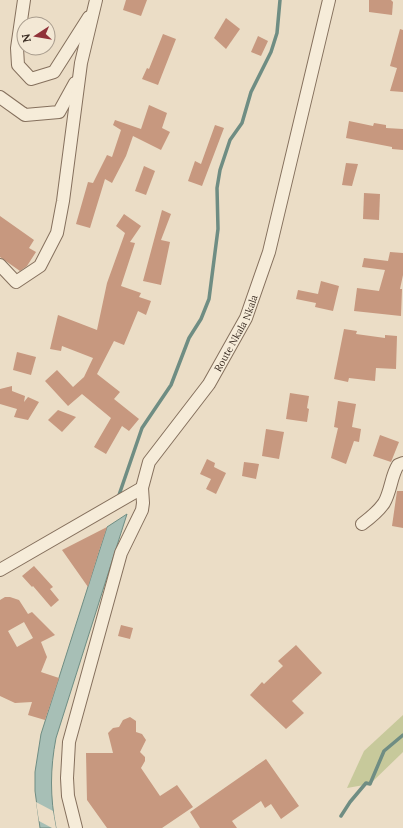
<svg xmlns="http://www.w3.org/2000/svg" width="403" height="828" viewBox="0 0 403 828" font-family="Lora,serif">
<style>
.green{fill:#c7c99b}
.water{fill:#a7bfb6;stroke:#6f8d83}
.pier{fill:#ebddc6}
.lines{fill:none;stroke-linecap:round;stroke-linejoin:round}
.stream{stroke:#6f8d83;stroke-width:3.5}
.building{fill:#c7987f;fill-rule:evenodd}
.street-casing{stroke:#85705d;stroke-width:14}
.street{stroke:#f6ecd9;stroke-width:12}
.labels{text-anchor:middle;stroke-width:3;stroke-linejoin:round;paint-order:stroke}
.street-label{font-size:10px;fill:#372920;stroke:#f3e8d5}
</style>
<rect width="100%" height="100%" fill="#ebddc6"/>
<polygon class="green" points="403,715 403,752 370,784 347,788 364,751"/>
<path class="water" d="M127 514 56 738C50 769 50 797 56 828H40L35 791V772L41 734 107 527Z"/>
<polygon class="pier" points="36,802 53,811 56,828 52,828 39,821"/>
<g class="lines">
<g class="stream">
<polyline points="119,495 142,428 171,385 189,338 201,319 209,299 218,229 217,188 220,170 230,140 242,123 251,92 271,52 277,33 280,0"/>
<polyline points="341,816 350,802 366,783 370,784 384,751 403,735"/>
</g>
</g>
<g class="building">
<polygon points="126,0 147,0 141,16 123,10"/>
<polygon points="369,0 391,0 393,2 392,15 369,12"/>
<polygon points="226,18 240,29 226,49 214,38"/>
<polygon points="400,29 403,30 403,92 390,91 397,68 390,66"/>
<polygon points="163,34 176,39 158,85 142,79 147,68 149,69"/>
<polygon points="258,36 268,41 261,56 251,52"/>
<polygon points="149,105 167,113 162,128 170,132 161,150 133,136 126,156 112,183 105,179 90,228 76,224 88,182 93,183 107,155 112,157 111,160 121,130 113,125 115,120 141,129"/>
<polygon points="349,121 373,126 374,123 386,125 386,128 403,129 403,150 392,149 392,147 346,138"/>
<polygon points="215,125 224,128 202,186 188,181 195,161 201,164"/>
<polygon points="346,163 358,164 352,186 342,185"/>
<polygon points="144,166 155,171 146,195 135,191"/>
<polygon points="364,193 380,194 379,220 363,219"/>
<polygon points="162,210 171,214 161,240 170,242 161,285 143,281"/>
<polygon points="124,214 141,226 130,242 135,243 121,286 141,293 139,297 151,301 146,315 138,311 124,345 114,341 97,374 120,392 114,399 139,419 129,431 122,426 106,454 94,447 111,418 82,394 68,406 45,381 57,370 73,387 84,377 93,358 62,346 61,351 50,349 58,315 97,330 107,283 125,233 116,226"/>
<polygon points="0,216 34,240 29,248 36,252 27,266 20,271 0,257"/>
<polygon points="390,252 403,253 403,275 400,289 402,289 401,316 354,311 357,288 379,291 385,270 362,267 364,258 388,261"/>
<polygon points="321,281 339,286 333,311 315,307 316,303 296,299 298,290 318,294"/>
<polygon points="344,329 357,331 356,334 385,338 385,335 397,336 396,369 376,368 375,381 349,378 348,382 334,379"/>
<polygon points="17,352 36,357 31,375 13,370"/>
<polygon points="12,386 12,391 25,396 24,402 28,397 39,402 28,420 14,417 17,409 0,404 0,389"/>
<polygon points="290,393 309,396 307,408 309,409 307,422 286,419"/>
<polygon points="338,401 356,404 352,427 361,429 359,442 354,441 346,464 331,458 338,428 334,427"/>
<polygon points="58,410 76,417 62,432 48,420"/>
<polygon points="266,429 284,432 279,459 262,456"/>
<polygon points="380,435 399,442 391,462 373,456"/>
<polygon points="207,459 215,463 214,467 226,473 216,494 206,489 211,479 200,474"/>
<polygon points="244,462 259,464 256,479 242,476"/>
<polygon points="397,491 403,491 403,528 392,526"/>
<polygon points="107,527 98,554 88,587 62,550"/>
<polygon points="34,566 53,587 50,589 59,600 51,607 33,586 32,587 22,576"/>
<path d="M5 597H10L19 600 28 614 32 612 55 635 41 642 47 657 41 672 59 678 45 720 28 715 32 702 15 703 0 696V600ZM24 622 33 638 17 647 8 631Z"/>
<polygon points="121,625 133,628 130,639 118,636"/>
<polygon points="296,645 322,673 292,701 304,713 286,729 250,695 262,682 264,684 283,666 278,661"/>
<polygon points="130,717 136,721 136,732 142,734 146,740 140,752 145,757 145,761 141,768 160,796 177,785 193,807 162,828 107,828 87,800 86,753 113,753 108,733 113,728 119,727 123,720"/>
<polygon points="266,759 299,806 281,819 271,804 265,808 261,801 232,821 237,828 200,828 190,812"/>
</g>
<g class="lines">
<defs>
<g id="street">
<polyline points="24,0 17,48 18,65 31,79 54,72 89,17"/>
<polyline points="0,97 25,115 59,112 75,83"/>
<polyline points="0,265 16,282 40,266 57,233 63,201 81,63 96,0"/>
<path d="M362 524C370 518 378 512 384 503 391 491 391 476 398 465L403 463"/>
<path id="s1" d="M0 570 142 488 149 462 209 384 246 318 269 252 329 0"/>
<polyline points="76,828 68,796 67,778 69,742 121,553 142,510 143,503 142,488"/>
</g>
</defs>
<use href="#street" class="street-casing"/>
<use href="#street" class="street"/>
</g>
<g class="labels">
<g class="street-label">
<text dy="4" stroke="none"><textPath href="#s1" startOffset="347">Route Nkala Nkala</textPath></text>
</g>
</g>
<g transform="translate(36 36) rotate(258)"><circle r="19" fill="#f3e8d5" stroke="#a89c8d"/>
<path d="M0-3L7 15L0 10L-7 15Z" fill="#903239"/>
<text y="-6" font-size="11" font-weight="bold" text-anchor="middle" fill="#372920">N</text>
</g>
</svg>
